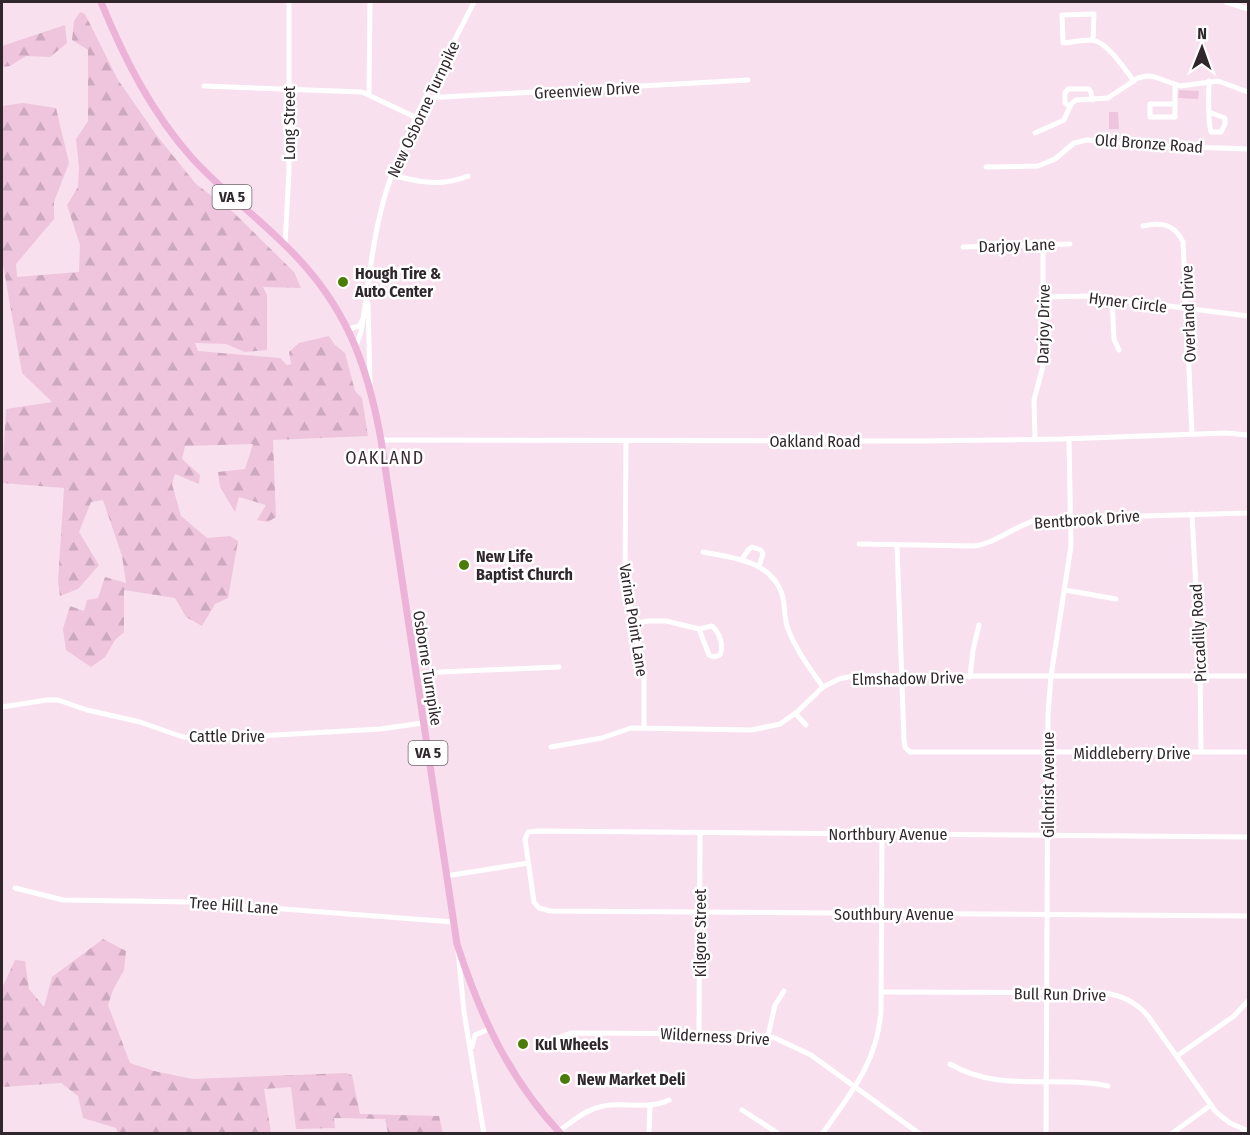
<svg xmlns="http://www.w3.org/2000/svg" width="1250" height="1135" viewBox="0 0 1250 1135" font-family="'Fira Sans Condensed',sans-serif">
<style>
.forest{fill:url(#forest-firs)}
.garden{fill:#efc5de}
.lines{fill:none;stroke-linecap:round;stroke-linejoin:round}
.minor{stroke:#fff;stroke-width:5}
.major{stroke:#edb2d8;stroke-width:7}
.poi-dot{fill:#4b7c08;stroke:#fff;stroke-width:2}
.labels{text-anchor:middle;stroke-width:5;stroke-linejoin:round;paint-order:stroke}
.shield{fill:#fff;stroke:#6e686b;stroke-width:1.5}
.shield-label{font-size:15px;font-weight:bold;fill:#30272c}
.street-label{font-size:16px;fill:#30272c;stroke:#fff}
.poi-label{font-size:16px;font-weight:bold;fill:#30272c;stroke:#fff;text-anchor:start}
.neighbourhood-label{font-size:18px;letter-spacing:1.5px;fill:#3c2a35;stroke:#fff}
</style>
<defs>
<pattern id="forest-firs" width="22" height="20" patternUnits="userSpaceOnUse" patternTransform="scale(1.5)"><rect width="22" height="20" fill="#efc5de"/><path d="M5 1l3.5 6h-7zM16 11l3.5 6h-7z" fill="#cda9bf"/></pattern>
</defs>
<rect width="100%" height="100%" fill="#f8e0ee"/>
<g class="forest">
<polygon points="80,12 85,14 118,80 157,136 196,184 233,212 294,272 301,288 263,287 267,295 267,350 245,352 226,344 195,343 198,351 280,358 287,365 291,364 289,352 299,343 329,336 335,345 345,353 355,391 362,398 368,436 273,440 276,517 268,522 257,520 266,505 239,497 235,512 220,487 218,472 245,469 253,444 185,446 182,459 200,475 199,484 175,474 172,484 181,516 207,538 230,536 238,541 228,598 215,604 202,626 186,617 175,598 124,590 124,632 115,640 105,657 91,667 66,650 63,629 70,606 84,611 87,600 98,598 105,577 126,583 122,556 103,500 91,502 79,532 99,565 78,589 60,596 58,581 64,488 2,483 6,409 52,402 22,373 2,259 2,106 23,103 56,108 69,163 54,202 54,219 16,264 17,277 79,272 80,245 67,205 78,187 79,167 76,139 88,121 88,50 72,40 74,21"/>
<polygon points="65,25 67,43 50,57 26,56 10,66 2,67 2,46"/>
<polygon points="103,939 126,951 124,970 113,990 108,1005 130,1063 154,1071 193,1079 346,1073 352,1075 360,1114 439,1116 443,1133 388,1133 385,1119 334,1118 335,1128 296,1129 291,1087 264,1089 271,1133 118,1133 116,1128 83,1118 78,1096 61,1083 2,1087 2,988 15,960 25,961 29,989 44,1007 52,977"/>
</g>
<g class="garden">
<polygon points="1179,90 1199,91 1198,99 1178,98"/>
<polygon points="1109,112 1118,112 1119,129 1109,129"/>
</g>
<g class="lines">
<g class="minor">
<polyline points="1226,2 1248,9"/>
<path d="M1093 40 1094 14 1062 15 1063 43C1072 42 1084 40 1092 40 1108 42 1125 70 1134 81"/>
<polyline points="1175,85 1175,117 1150,117 1150,104 1175,104"/>
<polyline points="204,86 362,92 417,118"/>
<polyline points="369,94 370,2"/>
<polyline points="426,98 748,80"/>
<polyline points="1070,107 1065,103 1065,93 1068,89 1089,89 1091,92 1092,100"/>
<path d="M1209 112 1225 118V124L1221 132H1211C1207 116 1209 97 1209 81"/>
<polyline points="1035,133 1064,120 1071,104 1076,100 1108,98 1138,78 1147,76 1155,77 1180,86 1218,81 1248,92"/>
<polyline points="986,167 1038,166 1055,159 1074,143 1087,140 1162,146 1248,149"/>
<path d="M392 175C417 182 443 187 468 176"/>
<path d="M1143 226C1161 222 1175 224 1183 242L1192 434"/>
<polyline points="285,244 289,171 289,2"/>
<polyline points="963,247 1070,244"/>
<polyline points="1043,297 1089,296 1248,316"/>
<polyline points="1112,299 1114,339 1119,350"/>
<polyline points="368,303 370,383"/>
<polyline points="349,329 359,326 362,321"/>
<path d="M356 346 361 332C369 285 372 238 386 192 407 126 443 64 474 2"/>
<polyline points="1035,439 1034,400 1043,366 1043,245"/>
<polyline points="381,440 923,441 1062,439 1226,433 1248,435"/>
<polyline points="626,441 625,580 644,675 644,727"/>
<polyline points="1192,514 1200,664 1201,752"/>
<path d="M859 544 974 546C998 543 1016 524 1041 519L1248 513"/>
<polyline points="897,545 904,740 905,747 910,752 1248,752"/>
<path d="M703 552C732 558 771 560 782 594 785 604 784 616 787 626 794 647 810 669 823 687"/>
<polyline points="742,559 749,549 752,547 761,550 763,554 759,566"/>
<polyline points="1065,590 1116,599"/>
<path d="M635 623 649 621H666L699 629 712 626C720 633 724 646 720 655L714 657 709 655 699 629"/>
<polyline points="416,675 440,672 559,667"/>
<polyline points="970,677 973,650 979,625"/>
<polyline points="2,707 47,700 58,700 87,710 140,722 183,737 205,739 380,729 423,723"/>
<polyline points="795,713 806,725"/>
<polyline points="551,747 602,738 631,728 752,730 780,724 797,712 823,687 839,679 853,676 1248,676"/>
<polyline points="1248,837 540,831 528,832 525,839 534,902 539,908 550,911 1248,916"/>
<polyline points="446,876 528,863"/>
<polyline points="15,888 63,900 193,902 453,922"/>
<polyline points="458,951 464,1012 484,1134"/>
<path d="M881 992 1104 993C1122 995 1136 1002 1148 1016L1216 1112 1230 1123 1248 1131"/>
<polyline points="699,1033 700,833"/>
<polyline points="768,1036 775,1005 784,991"/>
<polyline points="555,1039 571,1033 745,1034 775,1038 811,1055 920,1134"/>
<polyline points="472,1047 475,1035 489,1029"/>
<polyline points="1177,1056 1234,1016 1248,1001"/>
<path d="M950 1064C999 1093 1055 1075 1108 1086"/>
<polyline points="742,1110 779,1134"/>
<path d="M559 1131C573 1121 586 1109 604 1106 626 1102 648 1110 669 1100"/>
<polyline points="649,1134 650,1105"/>
<path d="M822 1134C851 1093 878 1061 881 1010L882 834"/>
<polyline points="1046,1134 1048,715 1051,676 1071,546 1069,439"/>
<polyline points="1171,1134 1211,1105"/>
</g>
<path class="major" d="M101 2C124 58 151 112 192 158 220 189 255 215 285 245 344 302 367 361 381 440L457 944C480 1015 509 1079 561 1134"/>
</g>
<g class="poi-dot">
<circle cx="343" cy="282" r="6"/>
<circle cx="464" cy="565" r="6"/>
<circle cx="523" cy="1044" r="6"/>
<circle cx="565" cy="1079" r="6"/>
</g>
<g class="labels">
<g class="shield">
<rect x="212.5" y="185" width="39" height="24" rx="4.5"/>
<rect x="408.5" y="741" width="39" height="24" rx="4.5"/>
</g>
<g class="shield-label">
<text x="232" y="202">VA 5</text>
<text x="428" y="758">VA 5</text>
</g>
<g class="street-label">
<text transform="translate(587 90) rotate(-3)" y="6">Greenview Drive</text>
<text transform="translate(423 109) rotate(-65)" y="6">New Osborne Turnpike</text>
<text transform="translate(289 123) rotate(-90)" y="6">Long Street</text>
<text transform="translate(1149 143) rotate(4)" y="6">Old Bronze Road</text>
<text transform="translate(1017 245) rotate(-2)" y="6">Darjoy Lane</text>
<text transform="translate(1128 302) rotate(7)" y="6">Hyner Circle</text>
<text transform="translate(1188 314) rotate(-92)" y="6">Overland Drive</text>
<text transform="translate(1043 324) rotate(-89)" y="6">Darjoy Drive</text>
<text x="815" y="447">Oakland Road</text>
<text transform="translate(1087 519) rotate(-4)" y="6">Bentbrook Drive</text>
<text transform="translate(634 620) rotate(81)" y="6">Varina Point Lane</text>
<text transform="translate(1198 633) rotate(-93)" y="6">Piccadilly Road</text>
<text transform="translate(428 668) rotate(81)" y="6">Osborne Turnpike</text>
<text transform="translate(908 678) rotate(-1)" y="6">Elmshadow Drive</text>
<text x="227" y="742">Cattle Drive</text>
<text x="1132" y="759">Middleberry Drive</text>
<text transform="translate(1048 785) rotate(-90)" y="6">Gilchrist Avenue</text>
<text x="888" y="840">Northbury Avenue</text>
<text transform="translate(234 905) rotate(4)" y="6">Tree Hill Lane</text>
<text x="894" y="920">Southbury Avenue</text>
<text transform="translate(700 933) rotate(-90)" y="6">Kilgore Street</text>
<text transform="translate(1060 994) rotate(1)" y="6">Bull Run Drive</text>
<text transform="translate(715 1036) rotate(3)" y="6">Wilderness Drive</text>
</g>
<g class="poi-label">
<text x="355" y="279">Hough Tire &amp;<tspan x="355" dy="18">Auto Center</tspan></text>
<text x="476" y="562">New Life<tspan x="476" dy="18">Baptist Church</tspan></text>
<text x="535" y="1050">Kul Wheels</text>
<text x="577" y="1085">New Market Deli</text>
</g>
<g class="neighbourhood-label">
<text x="385" y="464">OAKLAND</text>
</g>
</g>
<rect width="1250" height="1135" fill="none" stroke="#30272c" stroke-width="6"/>
<g transform="translate(1202 48) rotate(1)" stroke="#ffffff" stroke-width="4.5" paint-order="stroke">
<path d="M0-4.5L10 22L0 15L-10 22Z" fill="#30272c"/>
<text y="-9" font-size="16" font-weight="bold" text-anchor="middle" fill="#30272c">N</text>
</g>
</svg>
